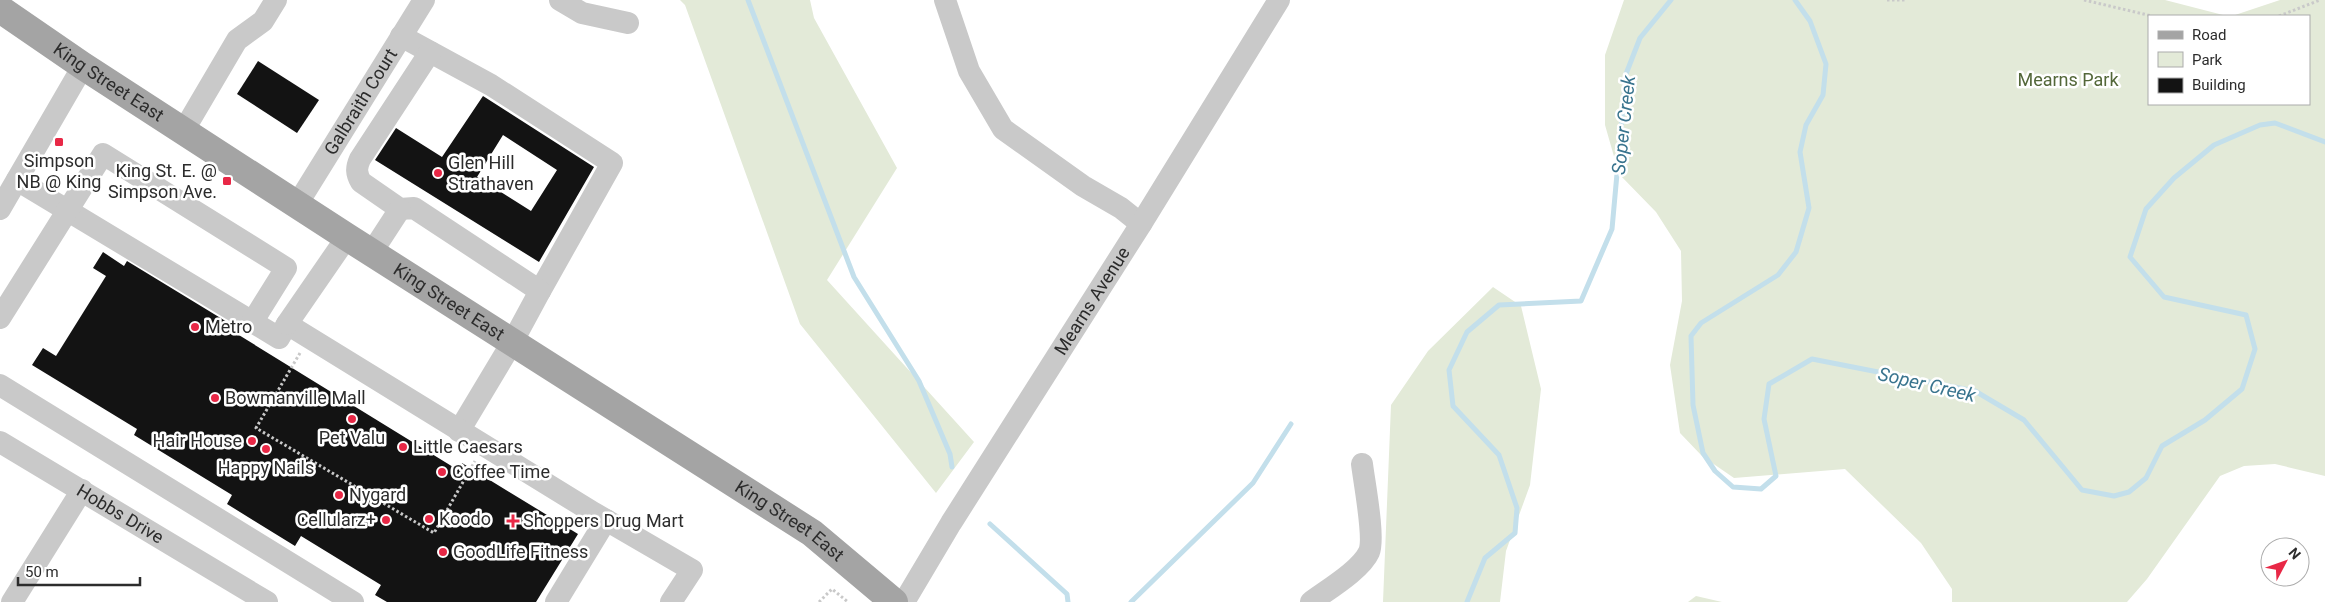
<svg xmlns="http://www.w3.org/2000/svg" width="2325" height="602" viewBox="0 0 2325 602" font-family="Roboto,sans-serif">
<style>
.green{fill:#e3ead8}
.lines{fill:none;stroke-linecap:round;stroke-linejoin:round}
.stream{stroke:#c3dfeb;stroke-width:5}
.building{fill:#131313;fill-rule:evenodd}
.path{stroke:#c9c9c9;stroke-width:3;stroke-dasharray:2.5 2.5;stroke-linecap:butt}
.minor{stroke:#c9c9c9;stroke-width:22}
.major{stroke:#a4a4a4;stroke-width:28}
.poi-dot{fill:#e82846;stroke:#fff;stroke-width:2}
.labels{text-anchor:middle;stroke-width:5;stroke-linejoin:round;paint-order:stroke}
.park-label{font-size:18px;fill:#536739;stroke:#fff}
.street-label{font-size:18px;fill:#2c2c2c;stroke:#fff}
.poi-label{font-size:18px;fill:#2c2c2c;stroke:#fff;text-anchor:start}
.water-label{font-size:19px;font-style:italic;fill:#39748e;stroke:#fff}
</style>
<rect width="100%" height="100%" fill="#fff"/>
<g class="green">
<polygon points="680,0 810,0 814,18 897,168 827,280 974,442 936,493 800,324 685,5"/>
<polygon points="1624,0 2165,0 2227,16 2149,16 2149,104 2309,104 2309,16 2232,16 2280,0 2325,0 2325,476 2275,464 2244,466 2220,476 2147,579 2127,602 1952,602 1952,589 1921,543 1845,469 1734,478 1702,456 1680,433 1670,365 1682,301 1681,251 1656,212 1619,174 1605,125 1605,55"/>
<polygon points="1493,287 1521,306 1541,389 1530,485 1506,551 1500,602 1383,602 1391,405 1428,351"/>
<polygon points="1696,596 1722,602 1688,602"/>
</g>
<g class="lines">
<g class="stream">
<polyline points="748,0 854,277 919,381 950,454 952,467"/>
<polyline points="1795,0 1810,21 1826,64 1823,95 1806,125 1800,152 1809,208 1796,252 1778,275 1701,323 1691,336 1693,405 1703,453 1715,471 1733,487 1761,489 1776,476 1764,419 1769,384 1812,359 1975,391 2024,420 2082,490 2114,496 2129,492 2146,478 2162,446 2205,420 2242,389 2255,349 2246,315 2164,297 2130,257 2146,209 2174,178 2214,145 2260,125 2275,123 2325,142"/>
<polyline points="990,524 1067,594 1068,602"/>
<polyline points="1131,602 1253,483 1291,424"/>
<polyline points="1467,602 1485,558 1515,533 1517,508 1499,455 1453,406 1449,370 1467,332 1499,305 1581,301 1612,229 1626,74 1640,38 1671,0"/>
</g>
</g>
<g class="building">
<polygon points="258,61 319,100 297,133 237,94"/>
<path d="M483 96 594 167 539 262 375 160 396 128 442 157ZM503 135 557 170 531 211 477 177Z"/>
<polygon points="103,252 124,266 127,261 232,325 229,329 458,470 462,463 578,534 536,602 387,602 375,595 381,585 301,536 295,546 227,504 232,495 134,435 137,429 32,365 43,348 56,356 106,276 93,268"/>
</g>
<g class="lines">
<g class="path">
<polyline points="1887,0 1907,0"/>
<polyline points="2084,0 2152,16"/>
<polyline points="2279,16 2320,0"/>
<polyline points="300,353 256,428 434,533 475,461"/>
<polyline points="819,602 832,589 848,602"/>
</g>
<g class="minor">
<polyline points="560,0 582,13 628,23"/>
<polyline points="945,0 969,71 1003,129 1083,186 1121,208 1141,224"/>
<polyline points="401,36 491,85 612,163 540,291"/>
<path d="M430 52 360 159C356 168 356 173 361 182L400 209 414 208 540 291 513 341 459 431"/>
<polyline points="184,130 237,40 263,21 276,0"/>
<polyline points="17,180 279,338 287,324 594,513 692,570 671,602"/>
<path id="s1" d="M298 203 424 0"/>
<polyline points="0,209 83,66"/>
<polyline points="372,252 400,209"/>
<polyline points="0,318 103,154 286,268 253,321"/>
<polyline points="287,324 347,237"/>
<polyline points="0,385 353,602"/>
<path id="s2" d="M0 442 267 602"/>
<polyline points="12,602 82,490"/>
<polyline points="556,602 606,520"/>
<path id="s3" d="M904 602 951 523 1141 224 1279 0"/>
<path d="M1311 602C1327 590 1361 570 1369 552 1375 538 1364 481 1362 464"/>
</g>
<path class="major" id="s4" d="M0 9 83 66 347 237 812 533 894 602"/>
</g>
<g class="poi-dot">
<rect x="54" y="137" width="10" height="10" rx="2.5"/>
<circle cx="438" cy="173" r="5"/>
<rect x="222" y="176" width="10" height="10" rx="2.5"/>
<circle cx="195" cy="327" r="5"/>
<circle cx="215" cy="398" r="5"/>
<circle cx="352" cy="419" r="5"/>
<circle cx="252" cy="441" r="5"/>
<circle cx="403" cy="447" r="5"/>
<circle cx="266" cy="449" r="5"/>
<circle cx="442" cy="472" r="5"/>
<circle cx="339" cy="495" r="5"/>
<circle cx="429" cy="519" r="5"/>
<circle cx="386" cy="520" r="5"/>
<path d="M510.5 513.5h5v5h5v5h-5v5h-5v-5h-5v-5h5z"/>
<circle cx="443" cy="552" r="5"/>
</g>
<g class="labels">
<g class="park-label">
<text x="2068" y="86">Mearns Park</text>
</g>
<g class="street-label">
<text dy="6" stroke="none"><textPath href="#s4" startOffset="131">King Street East</textPath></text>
<text dy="6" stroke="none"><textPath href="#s1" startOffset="119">Galbraith Court</textPath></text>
<text dy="6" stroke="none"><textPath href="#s4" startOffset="536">King Street East</textPath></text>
<text dy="6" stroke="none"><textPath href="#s3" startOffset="355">Mearns Avenue</textPath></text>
<text dy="6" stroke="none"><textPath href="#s2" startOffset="140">Hobbs Drive</textPath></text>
<text dy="6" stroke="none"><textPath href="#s4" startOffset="941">King Street East</textPath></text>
</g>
<g class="poi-label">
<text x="59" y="167" text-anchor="middle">Simpson<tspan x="59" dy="21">NB @ King</tspan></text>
<text x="448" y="169">Glen Hill<tspan x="448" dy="21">Strathaven</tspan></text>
<text x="217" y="177" text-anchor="end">King St. E. @<tspan x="217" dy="21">Simpson Ave.</tspan></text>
<text x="205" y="333">Metro</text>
<text x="225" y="404">Bowmanville Mall</text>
<text x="352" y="444" text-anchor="middle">Pet Valu</text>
<text x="242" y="447" text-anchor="end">Hair House</text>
<text x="413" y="453">Little Caesars</text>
<text x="266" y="474" text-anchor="middle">Happy Nails</text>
<text x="452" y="478">Coffee Time</text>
<text x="349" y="501">Nygard</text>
<text x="439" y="525">Koodo</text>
<text x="376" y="526" text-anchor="end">Cellularz+</text>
<text x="523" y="527">Shoppers Drug Mart</text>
<text x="453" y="558">GoodLife Fitness</text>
</g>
<g class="water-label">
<text transform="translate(1623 125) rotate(-84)" y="7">Soper Creek</text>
<text transform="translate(1927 384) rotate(13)" y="7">Soper Creek</text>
</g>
</g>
<rect x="2148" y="15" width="162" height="90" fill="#ffffff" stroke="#ababab"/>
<rect x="2158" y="31" width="25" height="8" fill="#a4a4a4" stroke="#ababab"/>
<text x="2192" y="40" font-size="15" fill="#2c2c2c">Road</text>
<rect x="2158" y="52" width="25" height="15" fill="#e3ead8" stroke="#ababab"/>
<text x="2192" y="65" font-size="15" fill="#2c2c2c">Park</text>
<rect x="2158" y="78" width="25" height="15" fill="#131313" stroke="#ababab"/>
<text x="2192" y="90" font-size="15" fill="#2c2c2c">Building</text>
<g transform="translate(2285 562) rotate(49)"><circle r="24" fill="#ffffff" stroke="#ababab"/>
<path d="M0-4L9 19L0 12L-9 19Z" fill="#e82846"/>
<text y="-8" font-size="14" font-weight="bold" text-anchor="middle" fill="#2c2c2c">N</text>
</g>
<path d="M18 577v8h122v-8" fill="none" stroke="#2c2c2c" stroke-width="2.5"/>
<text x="25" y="577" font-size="15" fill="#2c2c2c" stroke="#ffffff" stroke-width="4" paint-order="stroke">50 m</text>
</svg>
